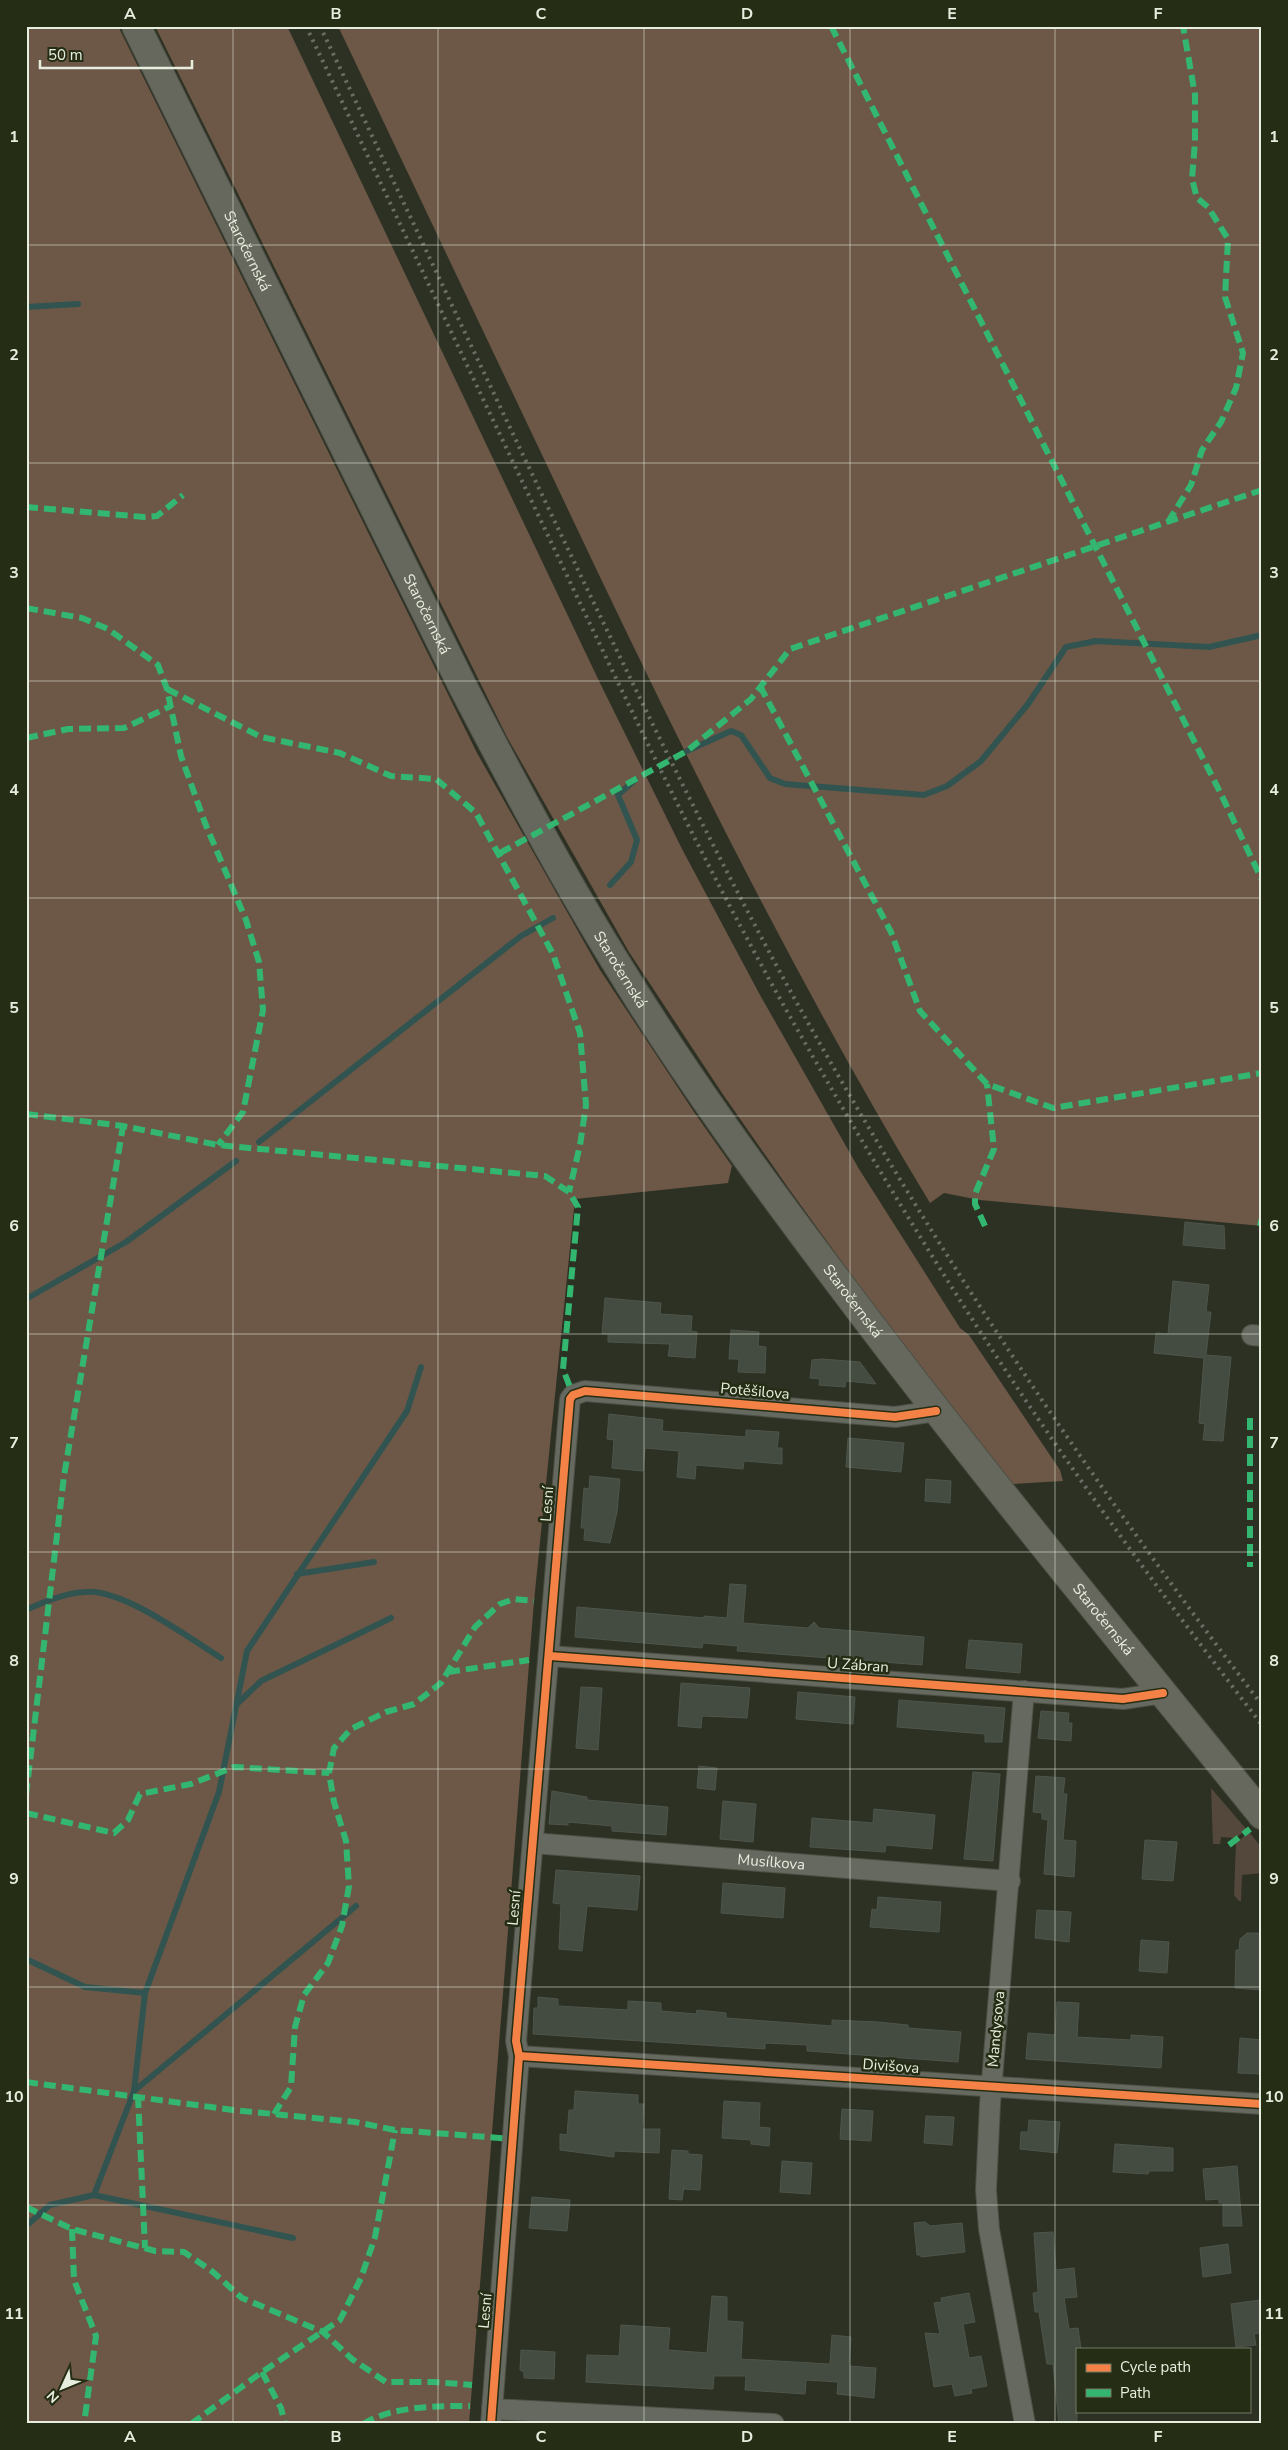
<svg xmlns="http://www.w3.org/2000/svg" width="1288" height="2450" viewBox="0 0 1288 2450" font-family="'Nunito Sans',sans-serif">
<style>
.green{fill:#54473b}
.forest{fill:#6d5847}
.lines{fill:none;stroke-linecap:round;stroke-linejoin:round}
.stream{stroke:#325450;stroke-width:6}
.building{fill:#444b40;stroke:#4d554c}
.minor-casing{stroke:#4b4f44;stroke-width:22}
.secondary-casing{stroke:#4b4f44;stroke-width:30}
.minor{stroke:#65695f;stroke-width:20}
.secondary{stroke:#67685d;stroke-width:28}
.rail{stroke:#696d64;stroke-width:4;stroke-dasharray:2.5 5;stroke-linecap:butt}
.quiet{stroke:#33b770;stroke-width:6;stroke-dasharray:12 6;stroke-linecap:butt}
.cycleway-casing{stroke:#252d14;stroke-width:11}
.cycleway{stroke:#f48246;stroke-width:8}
.grid{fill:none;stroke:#e8eedf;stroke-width:1;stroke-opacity:0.55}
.labels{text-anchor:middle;stroke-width:5;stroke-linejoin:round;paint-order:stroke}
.street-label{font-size:15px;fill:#e8eedf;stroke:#252d14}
.neatline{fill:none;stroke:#e8eedf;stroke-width:2}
.grid-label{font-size:16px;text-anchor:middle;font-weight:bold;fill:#e8eedf}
</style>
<rect width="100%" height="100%" fill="#2d3124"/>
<g class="green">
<polygon points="1211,1788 1247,1830 1235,1838 1221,1837 1220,1844 1213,1844"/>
<polygon points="1249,1832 1262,1848 1262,1873 1242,1875 1241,1901 1239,1901 1234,1895 1236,1843"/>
</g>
<g class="forest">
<polygon points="26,26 118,26 477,753 600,970 694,1112 732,1166 728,1183 575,1199 534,1601 469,2424 26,2424"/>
<polygon points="155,26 287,26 599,681 682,849 760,995 859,1169 960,1328 969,1335 1060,1470 1063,1481 1012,1484 897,1338 789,1189 722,1093 629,952 507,737"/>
<path d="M338 26H1262V1226L980 1200 944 1193 930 1203C793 976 676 738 563 499 488 341 413 184 338 26Z"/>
</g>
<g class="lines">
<g class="stream">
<polyline points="26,307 78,304"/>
<polyline points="687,751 731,731 741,735 770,778 785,784 924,795 947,786 981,761 1028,704 1066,647 1096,641 1209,647 1262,635"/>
<polyline points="610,885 631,862 637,840 618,795 635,780"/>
<polyline points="259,1142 521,936 553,918"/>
<polyline points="26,1299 126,1242 236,1161"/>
<polyline points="297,1574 374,1562"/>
<path d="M26 1610C43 1602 66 1593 85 1592 122 1588 189 1638 221 1658"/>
<polyline points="238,1703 261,1681 391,1618"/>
<polyline points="26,1959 85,1987 145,1993"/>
<polyline points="134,2091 356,1906"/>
<polyline points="94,2195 134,2091 145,1993 219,1792 247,1651 407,1411 421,1367"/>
<polyline points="26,2226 50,2205 94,2195 293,2238"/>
</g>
</g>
<g class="building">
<polygon points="1185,1222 1224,1226 1225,1249 1183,1245"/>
<polygon points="1173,1281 1209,1285 1206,1312 1211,1312 1206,1355 1231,1357 1223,1441 1203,1440 1205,1424 1199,1423 1204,1358 1154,1353 1156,1333 1168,1334"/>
<polygon points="605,1298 661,1303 660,1314 692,1316 691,1331 697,1332 695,1358 668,1356 670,1344 608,1342 608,1334 602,1334"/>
<polygon points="731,1330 759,1332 758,1346 766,1347 765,1373 738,1372 739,1359 729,1359"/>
<polygon points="822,1359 860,1362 876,1384 846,1381 845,1387 819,1385 820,1379 810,1378 812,1360"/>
<polygon points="609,1414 663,1420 662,1431 746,1437 746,1430 779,1432 777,1448 782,1448 782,1464 744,1461 743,1469 696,1465 695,1479 677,1477 679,1451 645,1448 643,1471 612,1468 614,1440 607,1439"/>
<polygon points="848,1438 904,1443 901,1472 846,1467"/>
<polygon points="590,1476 620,1479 617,1512 610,1543 584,1540 585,1528 581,1528 584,1488 589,1489"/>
<polygon points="926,1479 951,1481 950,1503 925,1501"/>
<polygon points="730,1584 746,1585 743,1623 808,1628 814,1622 819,1628 924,1637 922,1665 737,1651 738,1646 703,1643 702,1648 575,1637 577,1607 704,1618 704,1616 727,1618"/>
<polygon points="969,1640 1022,1644 1020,1673 966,1668"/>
<polygon points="681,1683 750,1688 747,1718 702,1716 701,1728 678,1726"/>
<polygon points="581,1687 602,1688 598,1750 576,1748"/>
<polygon points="798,1692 855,1697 853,1724 796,1719"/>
<polygon points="899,1700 1005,1708 1002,1742 985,1742 985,1734 897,1727"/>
<polygon points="1041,1711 1069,1713 1068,1723 1072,1723 1071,1741 1038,1738"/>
<polygon points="699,1766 717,1768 715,1790 697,1788"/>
<polygon points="973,1772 1000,1774 993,1861 964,1859"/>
<polygon points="1036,1776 1065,1778 1063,1794 1067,1794 1063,1840 1076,1841 1074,1877 1044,1874 1048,1820 1042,1819 1042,1813 1033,1812"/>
<polygon points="552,1791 587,1797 587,1800 668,1807 666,1835 612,1831 612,1826 568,1822 568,1825 549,1824"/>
<polygon points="723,1801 756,1804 753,1842 720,1839"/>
<polygon points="874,1809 935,1815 932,1849 886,1845 885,1852 810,1847 812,1818 873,1823"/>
<polygon points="1145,1840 1177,1842 1173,1881 1142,1879"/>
<polygon points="556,1870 640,1876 637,1910 587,1906 582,1951 559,1949 561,1904 553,1903"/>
<polygon points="723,1883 785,1888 783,1918 721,1913"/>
<polygon points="878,1897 941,1902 939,1932 870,1927 872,1909 877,1910"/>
<polygon points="1037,1910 1071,1912 1069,1942 1035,1938"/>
<polygon points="1247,1933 1262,1933 1262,1990 1235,1988 1236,1950 1239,1950 1240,1939"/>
<polygon points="1141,1940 1169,1942 1167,1973 1139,1971"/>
<polygon points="538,1997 558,1999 558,2006 628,2010 628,2001 661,2003 661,2011 696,2014 697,2010 726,2013 726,2018 832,2026 832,2020 878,2022 908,2025 908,2028 961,2032 958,2062 807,2051 807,2045 765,2043 765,2049 533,2034 534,2008 538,2008"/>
<polygon points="1057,2002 1079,2003 1077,2037 1131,2040 1131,2035 1163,2037 1161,2068 1026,2059 1028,2033 1055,2035"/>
<polygon points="1240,2038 1262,2040 1262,2074 1238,2073"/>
<polygon points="575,2091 638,2095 638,2104 644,2104 642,2129 660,2129 659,2153 614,2151 614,2157 560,2150 560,2134 567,2135 569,2110 574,2110"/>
<polygon points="724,2101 760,2103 759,2127 770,2128 769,2146 751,2144 751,2140 722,2138"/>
<polygon points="842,2109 873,2111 871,2141 840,2139"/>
<polygon points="926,2116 954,2117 952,2145 924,2143"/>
<polygon points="1029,2120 1060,2122 1057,2153 1020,2149 1021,2132 1028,2132"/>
<polygon points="1115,2144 1173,2148 1173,2171 1149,2171 1148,2174 1113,2172"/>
<polygon points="672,2150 688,2151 688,2154 702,2155 700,2190 684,2189 684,2186 682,2200 669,2199"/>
<polygon points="782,2161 812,2163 810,2194 780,2192"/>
<polygon points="1237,2166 1242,2226 1223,2226 1223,2203 1219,2203 1219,2199 1206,2200 1203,2169"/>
<polygon points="532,2197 570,2200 567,2231 529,2228"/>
<polygon points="925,2222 930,2226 962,2223 965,2252 921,2257 921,2255 917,2255 914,2223"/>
<polygon points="1053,2232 1056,2270 1074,2268 1077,2297 1064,2298 1069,2329 1078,2328 1081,2349 1077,2349 1077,2424 1059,2424 1053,2364 1047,2364 1039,2312 1035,2312 1033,2293 1038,2292 1034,2233"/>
<polygon points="1228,2244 1231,2273 1203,2277 1200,2248"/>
<polygon points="969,2293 975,2322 963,2324 969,2358 981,2356 987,2386 971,2389 972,2393 955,2396 952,2384 934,2387 925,2333 940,2334 934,2303 942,2302 941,2298"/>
<polygon points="712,2296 727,2297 727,2321 743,2322 741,2359 830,2364 832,2335 851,2337 849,2366 876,2368 874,2398 837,2394 838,2382 806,2380 805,2394 745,2390 746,2376 714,2376 713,2389 586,2382 587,2355 619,2356 621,2325 670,2328 668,2350 707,2353"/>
<polygon points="1260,2300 1262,2333 1254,2334 1256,2345 1236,2347 1231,2304"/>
<polygon points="521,2350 555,2352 554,2379 524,2378 524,2372 520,2370"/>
</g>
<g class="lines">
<defs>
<g id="minor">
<polyline points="1252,1335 1262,1336"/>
<polyline points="550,1656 1123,1699 1163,1693"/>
<polyline points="1024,1691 990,2104 986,2190 989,2229 1025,2424"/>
<path id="s1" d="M533 1843 1010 1881"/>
<polyline points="519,2056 1262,2104"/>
<polyline points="492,2409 774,2424"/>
<polyline points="491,2424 519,2056 516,2041 570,1399 573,1395 585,1391 895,1417 936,1411"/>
</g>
<g id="secondary">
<path id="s2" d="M136 26 463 687C511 779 560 872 615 961 685 1076 765 1185 846 1292 980 1470 1122 1642 1262 1815"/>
</g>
</defs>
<use href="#minor" class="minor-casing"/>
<use href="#secondary" class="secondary-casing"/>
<use href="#minor" class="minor"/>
<use href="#secondary" class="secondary"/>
<g class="rail">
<path d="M306 26C385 192 463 357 542 523 619 685 696 849 784 1006 874 1165 970 1323 1075 1472 1135 1558 1198 1642 1262 1725"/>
<path d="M320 26C395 184 469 342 544 499 624 666 703 832 792 994 930 1243 1089 1479 1262 1705"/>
</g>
<g class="quiet">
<polyline points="831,26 1220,792 1262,880"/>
<polyline points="26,507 144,517 157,516 183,495"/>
<polyline points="1168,522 1191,485 1202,450 1221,422 1236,388 1243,353 1225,297 1228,239 1208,207 1197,198 1192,179 1195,142 1195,95 1183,26"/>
<polyline points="26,608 82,618 108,629 158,665 167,689 181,756 205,823 246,920 259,962 263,1010 243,1112 218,1145"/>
<polyline points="760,686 891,932 920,1011 987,1084 1053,1108 1262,1073"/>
<polyline points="167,689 261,737 340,753 391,776 436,779 476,813 553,954 580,1033 586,1105 580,1145 569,1192"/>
<polyline points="26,738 68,729 124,728 171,706"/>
<polyline points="500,853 687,751 751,699 790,649 1262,490"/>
<polyline points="26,1114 123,1126 218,1145 545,1176 569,1192 578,1207 563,1369 573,1395"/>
<polyline points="985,1226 975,1204 975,1194 994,1149 987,1084"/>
<polyline points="1260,1226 1262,1218"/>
<polyline points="1250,1418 1250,1567"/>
<polyline points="448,1672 529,1660"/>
<polyline points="26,1795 64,1476 123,1126"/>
<polyline points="26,1813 114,1833 128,1820 140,1794 191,1784 234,1767 329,1773"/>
<polyline points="1229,1845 1250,1829"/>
<polyline points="26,2082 233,2110 355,2122 395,2130 513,2139"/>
<polyline points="138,2096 145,2248"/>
<polyline points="274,2114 291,2087 295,2027 304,1995 328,1963 342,1926 349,1886 346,1841 334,1802 329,1773 334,1748 351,1729 386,1712 414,1704 441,1683 475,1627 500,1604 514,1599 534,1601"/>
<polyline points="26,2207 72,2229 155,2251 184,2252 213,2272 242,2298 323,2332 352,2359 386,2382 434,2382 472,2385"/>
<polyline points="72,2229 74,2280 96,2336 84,2424"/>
<polyline points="262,2372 281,2408 285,2424"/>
<polyline points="191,2424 262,2372 340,2320 361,2278 375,2237 395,2130"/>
<path d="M363 2424C392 2406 437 2406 470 2406"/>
</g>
<defs>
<g id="cycleway">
<polyline points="550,1656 1123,1699 1163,1693"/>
<polyline points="519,2056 1262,2104"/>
<polyline points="491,2424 519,2056 516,2041 570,1399 573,1395 585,1391 895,1417 936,1411"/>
</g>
</defs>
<use href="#cycleway" class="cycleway-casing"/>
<use href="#cycleway" class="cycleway"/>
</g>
<path class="grid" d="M233 26V2424M438 26V2424M644 26V2424M850 26V2424M1055 26V2424M26 245H1262M26 463H1262M26 681H1262M26 898H1262M26 1116H1262M26 1334H1262M26 1552H1262M26 1769H1262M26 1987H1262M26 2205H1262"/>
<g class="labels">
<g class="street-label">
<text dy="5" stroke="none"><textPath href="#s2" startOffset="251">Staročernská</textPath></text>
<text dy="5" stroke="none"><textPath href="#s2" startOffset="656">Staročernská</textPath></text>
<text dy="5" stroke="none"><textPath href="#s2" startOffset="1061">Staročernská</textPath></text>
<text dy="5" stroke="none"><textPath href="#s2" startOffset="1466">Staročernská</textPath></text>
<text transform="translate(755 1391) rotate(5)" y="5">Potěšilova</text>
<text transform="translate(547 1504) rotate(-86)" y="5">Lesní</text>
<text dy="5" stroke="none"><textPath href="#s2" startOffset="1871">Staročernská</textPath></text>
<text transform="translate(858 1665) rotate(4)" y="5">U Zábran</text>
<text dy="5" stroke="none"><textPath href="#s1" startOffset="239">Musílkova</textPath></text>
<text transform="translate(514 1908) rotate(-85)" y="5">Lesní</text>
<text transform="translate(996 2029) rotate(-85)" y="5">Mandysova</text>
<text transform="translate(891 2066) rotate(4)" y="5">Divišova</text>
<text transform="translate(485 2311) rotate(-85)" y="5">Lesní</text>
</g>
</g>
<rect width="1288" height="2450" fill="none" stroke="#252d14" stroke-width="55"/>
<rect x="1076" y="2348" width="175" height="65" fill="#252d14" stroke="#737a65"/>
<rect x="1086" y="2364" width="25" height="8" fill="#f48246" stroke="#737a65"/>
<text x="1120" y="2372" font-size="15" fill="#e8eedf">Cycle path</text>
<rect x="1086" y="2389" width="25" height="8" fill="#33b770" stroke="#737a65"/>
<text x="1120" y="2398" font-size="15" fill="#e8eedf">Path</text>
<g transform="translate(62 2388) rotate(226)" stroke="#252d14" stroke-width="4" paint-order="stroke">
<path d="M0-4L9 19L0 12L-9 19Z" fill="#e8eedf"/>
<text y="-8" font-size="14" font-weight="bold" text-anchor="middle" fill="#e8eedf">N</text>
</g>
<path d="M40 60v8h152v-8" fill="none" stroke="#e8eedf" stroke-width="2.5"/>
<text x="48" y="60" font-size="15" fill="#e8eedf" stroke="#252d14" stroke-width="4" paint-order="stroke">50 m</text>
<rect x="28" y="28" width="1232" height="2394" class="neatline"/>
<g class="grid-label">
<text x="130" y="19">A</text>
<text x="336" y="19">B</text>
<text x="541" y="19">C</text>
<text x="747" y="19">D</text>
<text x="952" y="19">E</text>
<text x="1158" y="19">F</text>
<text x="14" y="142">1</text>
<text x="1274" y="142">1</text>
<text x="14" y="360">2</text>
<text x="1274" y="360">2</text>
<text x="14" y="578">3</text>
<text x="1274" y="578">3</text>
<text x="14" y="795">4</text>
<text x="1274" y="795">4</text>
<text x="14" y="1013">5</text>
<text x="1274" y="1013">5</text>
<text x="14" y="1231">6</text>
<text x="1274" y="1231">6</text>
<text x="14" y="1448">7</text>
<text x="1274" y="1448">7</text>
<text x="14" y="1666">8</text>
<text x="1274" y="1666">8</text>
<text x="14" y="1884">9</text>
<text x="1274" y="1884">9</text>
<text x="14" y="2102">10</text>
<text x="1274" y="2102">10</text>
<text x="14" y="2319">11</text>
<text x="1274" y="2319">11</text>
<text x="130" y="2442">A</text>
<text x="336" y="2442">B</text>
<text x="541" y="2442">C</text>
<text x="747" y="2442">D</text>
<text x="952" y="2442">E</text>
<text x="1158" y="2442">F</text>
</g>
</svg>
